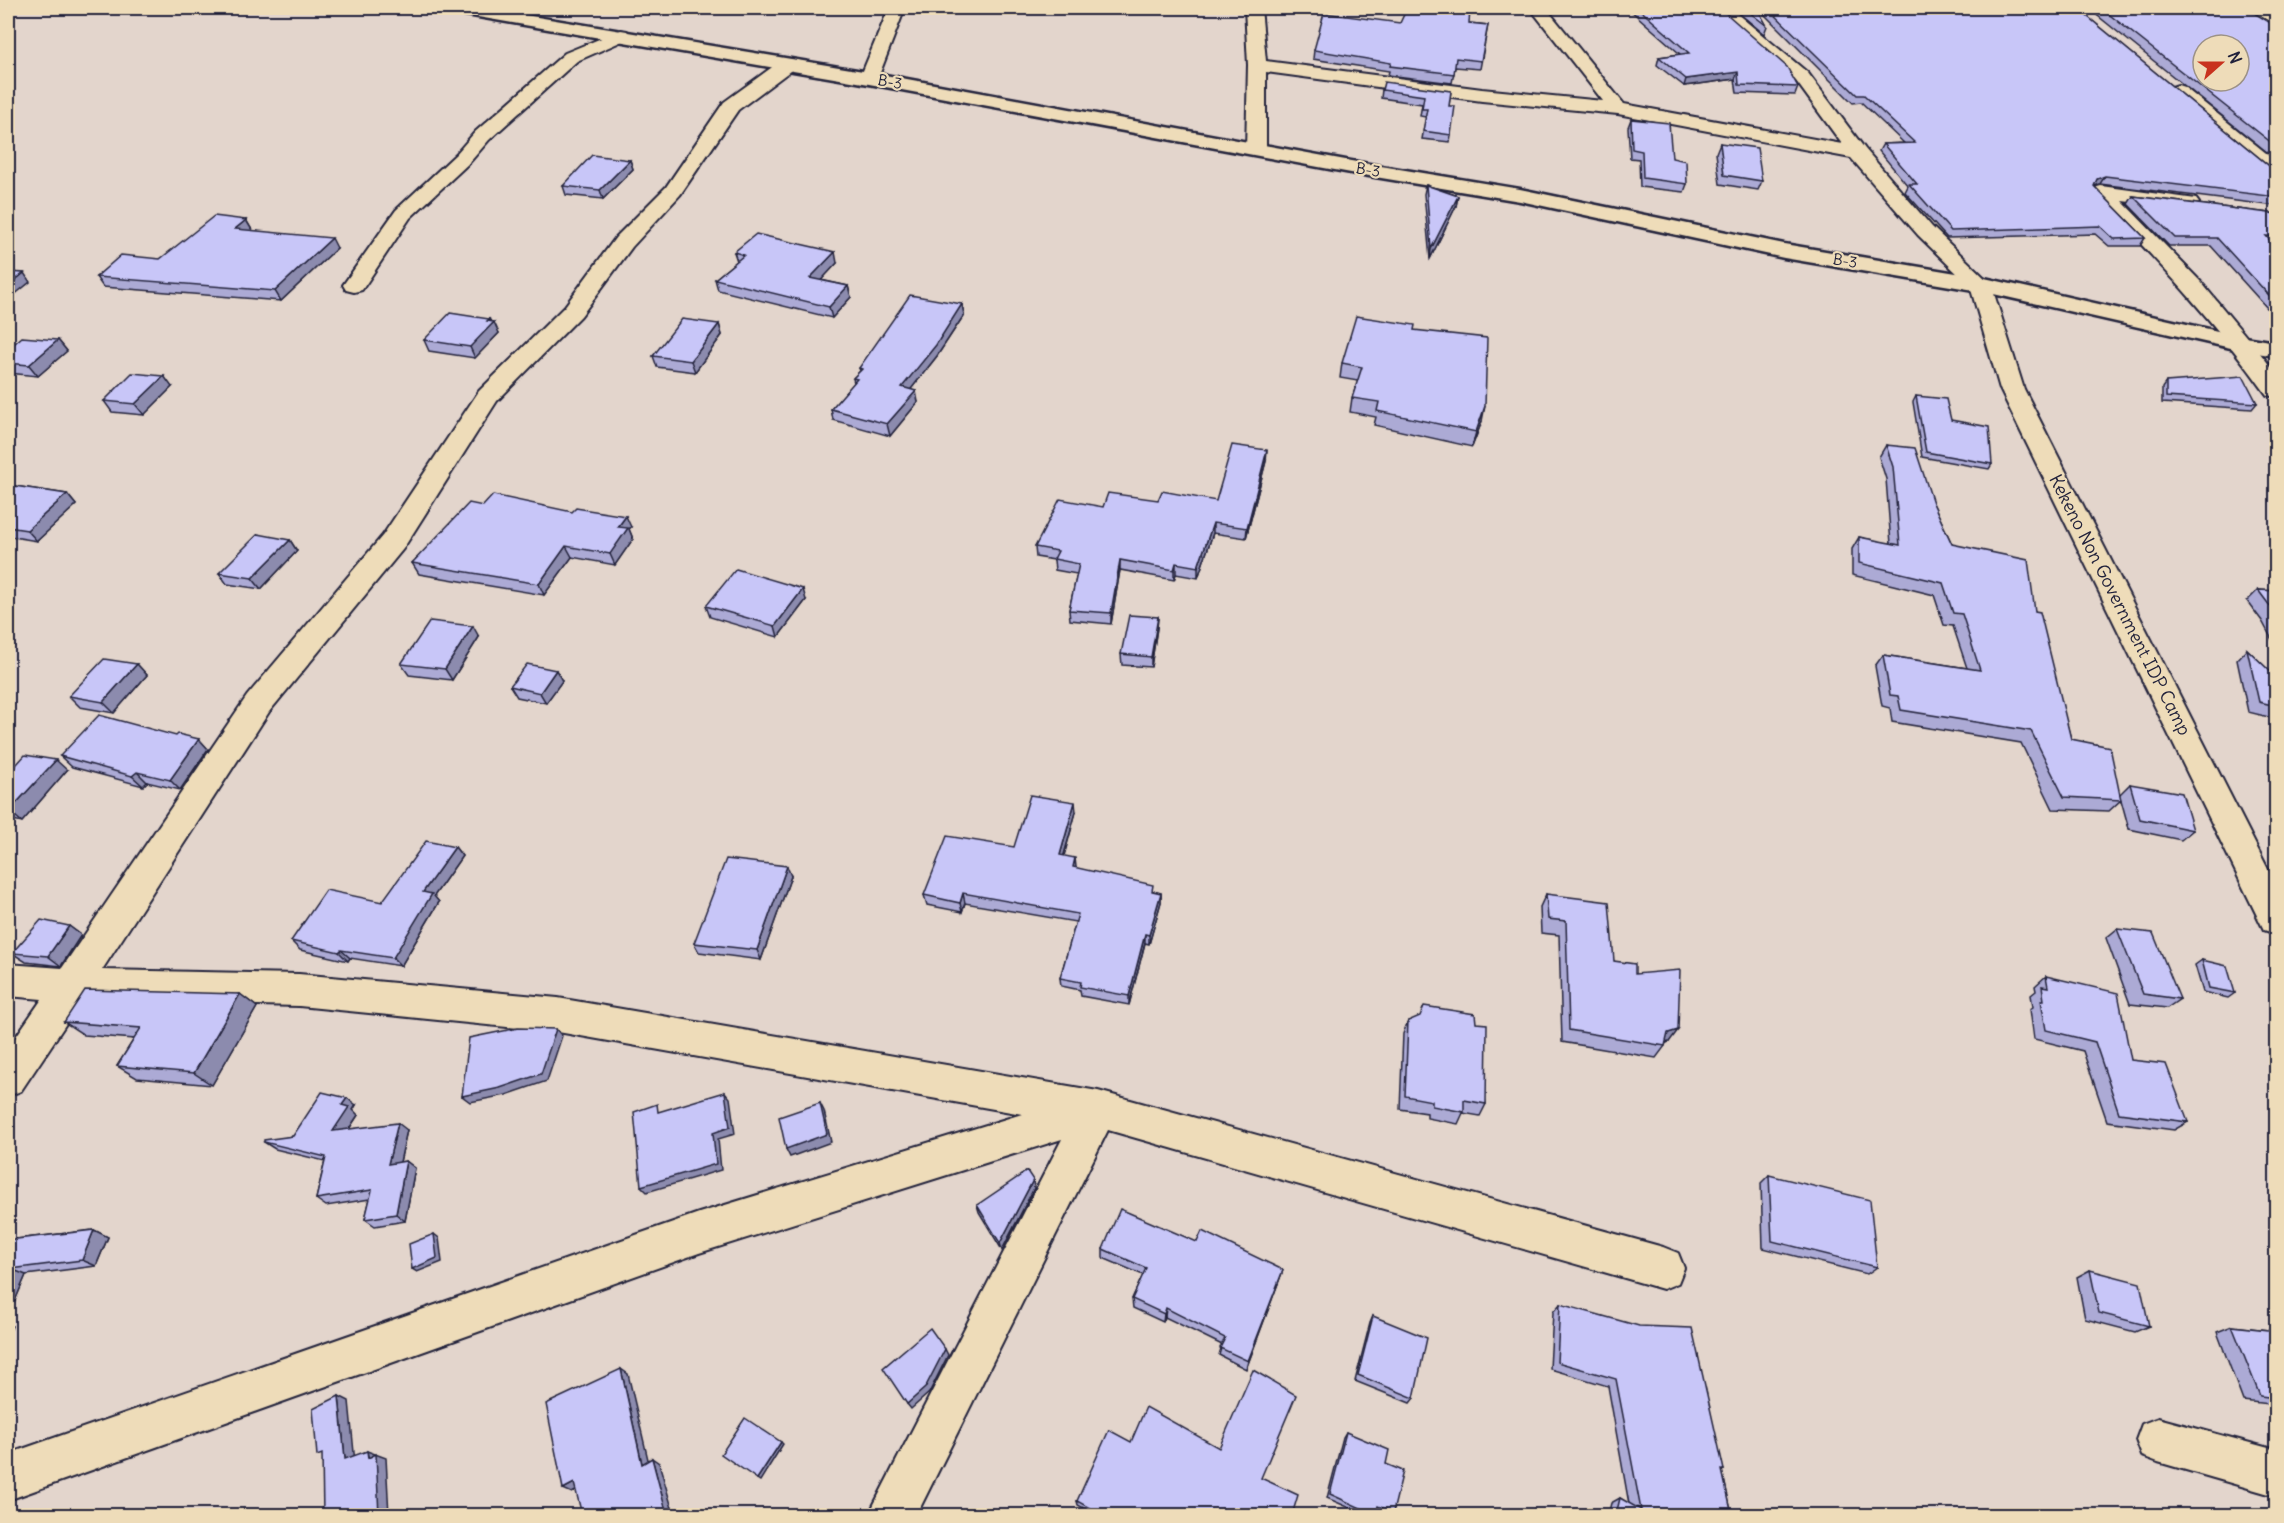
<svg xmlns="http://www.w3.org/2000/svg" width="2284" height="1523" viewBox="0 0 2284 1523" font-family="Delius,sans-serif">
<style>
.lines{fill:none;stroke-linecap:round;stroke-linejoin:round}
.minor-casing{stroke:#22223b;stroke-width:4}
.secondary-casing{stroke:#22223b;stroke-width:5}
.minor{fill:#eedcb9;fill-rule:evenodd}
.secondary{fill:#eedcb9;fill-rule:evenodd}
.wall{fill:#acaad5;stroke:#22223b;stroke-width:1.5}
.shaded-wall{fill:#8c8bae;stroke:#22223b;stroke-width:1.5}
.building{fill:#c8c6f8;stroke:#22223b;stroke-width:1.5;fill-rule:evenodd}
.labels{text-anchor:middle;stroke-width:4.5;stroke-linejoin:round;paint-order:stroke}
.far-street-label{font-size:15px;fill:#22223b;stroke:#eedcb9}
.street-label{font-size:18px;fill:#22223b;stroke:#eedcb9}
</style>
<rect width="100%" height="100%" fill="#e3d5cc"/>
<filter id="ink" filterUnits="userSpaceOnUse"><feTurbulence type="fractalNoise" baseFrequency=".0167" numOctaves="2"/><feDisplacementMap in="SourceGraphic" scale="12" xChannelSelector="R" yChannelSelector="G"/><feConvolveMatrix kernelMatrix="1 2 1 2 8 2 1 2 1" color-interpolation-filters="sRGB"/></filter>
<g filter="url(#ink)">
<g class="lines">
<defs>
<g id="minor">
<polygon points="889,8 905,8 878,78 875,82 863,82 860,78"/>
<polygon points="1245,8 1261,8 1266,61 1482,89 1603,101 1530,8 1546,8 1624,104 1842,144 1796,81 1712,8 1730,8 1808,73 1865,149 1932,227 1991,284 2024,389 2276,885 2276,934 2264,930 2000,389 1970,286 1918,235 1851,158 1618,114 1482,101 1266,72 1266,150 1263,154 1249,154 1246,150 1248,65"/>
<polygon points="2241,8 2260,8 2276,19 2276,31 2270,30"/>
<polygon points="621,30 627,31 630,35 627,39 577,61 489,140 470,162 410,218 362,290 354,292 346,290 343,285 396,210 456,154 475,132 565,53"/>
<polygon points="788,59 794,60 797,64 794,68 738,110 680,195 632,247 581,316 497,401 403,549 269,712 102,970 299,974 558,998 1098,1091 1663,1247 1678,1253 1684,1268 1678,1283 1663,1289 1108,1130 916,1516 868,1516 1062,1139 699,1253 8,1500 8,1454 699,1213 1022,1114 558,1032 299,1006 81,1001 21,1091 8,1096 8,1048 42,999 8,996 8,964 62,968 247,696 383,535 479,391 565,306 616,237 666,187 724,102 782,60"/>
<polygon points="2178,85 2184,87 2276,161 2276,177 2269,175 2172,95 2169,91 2172,87"/>
<path d="M2101 186 2196 199 2199 203 2196 207 2189 209 2122 201 2201 282 2264 358 2276 374V397L2267 395C2216 323 2157 259 2094 196L2091 192 2094 188Z"/>
<polygon points="2158,1418 2276,1450 2276,1496 2158,1462 2142,1456 2136,1440 2142,1424"/>
</g>
<polygon id="secondary" points="447,8 483,8 869,72 1351,161 1520,189 1784,244 1980,277 2244,337 2276,342 2276,356 2244,351 1980,291 1784,258 1520,201 1351,173 869,84 455,13 449,12"/>
</defs>
<use href="#minor" class="minor-casing"/>
<use href="#secondary" class="secondary-casing"/>
<use href="#minor" class="minor"/>
<use href="#secondary" class="secondary"/>
</g>
<g class="wall">
<polygon points="1628,8 1720,8 1798,87 1795,95 1737,93 1735,79 1684,86 1657,65 1659,57 1680,54"/>
<polygon points="1733,8 1757,8 1767,26 1764,34"/>
<polygon points="1758,8 2077,8 2273,169 2277,170 2277,207 2276,206 2100,184 2094,186 2145,238 2140,246 2109,246 2095,234 1947,238 1905,192 1908,186 1879,151 1883,144 1904,143 1861,102 1853,103"/>
<polygon points="2088,8 2246,8 2274,25 2277,25 2277,160"/>
<polygon points="1400,23 1469,23 1488,25 1480,69 1455,67 1452,83 1388,75 1389,71 1313,59 1314,50"/>
<polygon points="1382,90 1451,91 1449,106 1451,135 1450,142 1422,139 1426,117 1420,116 1422,104 1381,98"/>
<polygon points="1631,119 1672,158 1687,184 1684,192 1640,187 1639,159 1630,158 1628,127"/>
<polygon points="1720,143 1762,181 1758,190 1720,184 1716,153"/>
<polygon points="630,160 633,169 603,199 566,195 563,186"/>
<polygon points="1426,185 1458,196 1456,206 1430,259 1424,194"/>
<polygon points="2133,196 2277,214 2277,246 2274,246 2277,249 2277,319 2211,246 2169,246 2128,204"/>
<polygon points="246,220 252,230 251,230 337,248 281,301 103,287 96,277 160,259"/>
<polygon points="734,252 837,263 821,280 848,286 851,297 832,318 718,290 715,279 737,261"/>
<polygon points="962,304 964,315 937,356 911,389 918,402 890,436 833,420 831,409 854,383 853,378 860,371 859,368"/>
<polygon points="489,319 499,333 475,358 429,351 424,340"/>
<polygon points="719,324 722,335 695,372 657,367 653,356"/>
<polygon points="1414,330 1482,421 1472,447 1374,425 1376,417 1350,412 1352,398 1358,381 1340,378 1342,363"/>
<polygon points="58,340 67,351 38,376 8,373 8,349"/>
<polygon points="2166,382 2257,403 2252,409 2162,403 2162,388"/>
<polygon points="172,387 144,415 112,412 104,401"/>
<polygon points="1916,396 1951,420 1992,464 1989,469 1922,457 1913,402"/>
<polygon points="1886,445 1933,503 1952,544 2035,611 2071,739 2120,794 2130,784 2193,830 2181,840 2129,829 2121,800 2109,811 2053,809 2021,743 1892,722 1890,708 1882,706 1875,666 1883,655 1967,668 1953,626 1944,625 1934,595 1852,575 1852,549 1859,537 1891,544 1886,479 1879,457"/>
<polygon points="1266,461 1246,538 1213,533 1198,578 1176,574 1174,580 1120,570 1111,624 1070,620 1069,610 1077,574 1055,570 1054,560 1036,557 1035,547 1103,507 1158,500 1216,501"/>
<polygon points="8,485 67,494 76,505 37,541 8,536"/>
<polygon points="483,506 631,527 629,529 633,539 615,565 572,557 544,595 419,574 412,563"/>
<polygon points="290,540 297,551 261,589 227,584 219,573"/>
<polygon points="2258,590 2277,591 2277,649 2262,621 2247,601"/>
<polygon points="806,600 778,637 710,617 706,606"/>
<polygon points="1158,617 1157,628 1151,667 1122,665 1121,654"/>
<polygon points="479,637 452,680 409,675 401,664"/>
<polygon points="2247,649 2277,678 2277,719 2248,712 2237,660"/>
<polygon points="137,664 147,675 114,713 80,707 69,696"/>
<polygon points="556,670 562,681 546,703 517,697 510,686"/>
<polygon points="199,739 208,749 180,790 147,782 143,786 72,767 60,756"/>
<polygon points="67,770 22,822 8,819 8,774"/>
<polygon points="1076,812 1064,856 1076,868 1161,893 1161,902 1149,944 1145,943 1129,1005 1081,996 1080,990 1061,986 1060,978 1076,922 965,903 962,912 927,905 924,895 1014,847"/>
<polygon points="455,847 462,856 434,896 439,902 401,966 350,958 348,961 300,950 291,941 382,902"/>
<polygon points="791,876 761,960 699,952 694,943"/>
<polygon points="1546,894 1614,961 1635,974 1669,1042 1666,1043 1665,1046 1656,1058 1562,1042 1559,935 1541,933 1540,907"/>
<polygon points="69,926 81,935 61,966 26,962 12,953"/>
<polygon points="2117,929 2180,999 2167,1008 2130,1004 2106,938"/>
<polygon points="2202,960 2235,993 2228,998 2203,992 2195,965"/>
<polygon points="2046,976 2131,1060 2188,1122 2174,1130 2107,1121 2083,1051 2034,1039 2030,1009 2033,1007 2031,995 2036,991 2035,986"/>
<polygon points="240,994 257,1007 212,1085 137,1078 117,1066 134,1039 84,1035 64,1022"/>
<polygon points="1408,1021 1476,1023 1486,1104 1480,1116 1463,1113 1458,1124 1427,1118 1427,1113 1400,1109 1403,1034"/>
<polygon points="356,1105 353,1110 358,1115 349,1129 407,1130 400,1162 406,1161 415,1168 405,1221 375,1226 365,1219 370,1199 326,1206 316,1199 325,1161 275,1149 264,1142 293,1136"/>
<polygon points="1769,1175 1877,1267 1867,1274 1763,1248 1761,1183"/>
<polygon points="1033,1180 1034,1188 1002,1250 979,1212 977,1205"/>
<polygon points="94,1230 108,1237 96,1266 26,1275 8,1317 8,1240"/>
<polygon points="1197,1242 1283,1270 1246,1369 1219,1355 1222,1345 1165,1317 1163,1322 1133,1308 1132,1299 1143,1275 1103,1258 1103,1249"/>
<polygon points="2090,1270 2149,1326 2135,1332 2085,1319 2077,1277"/>
<polygon points="1560,1304 1724,1470 1722,1471 1732,1515 1608,1515 1611,1503 1620,1498 1629,1504 1608,1386 1550,1369 1553,1312"/>
<polygon points="1373,1316 1414,1398 1410,1403 1355,1381 1370,1323"/>
<polygon points="2232,1326 2277,1331 2277,1405 2243,1401 2217,1332"/>
<polygon points="1346,1432 1386,1464 1393,1512 1389,1515 1377,1511 1376,1515 1366,1515 1327,1498 1343,1437"/>
<polygon points="1131,1442 1261,1478 1292,1515 1096,1515 1078,1505 1077,1501"/>
</g>
<g class="shaded-wall">
<polygon points="1738,72 1735,79 1684,86 1686,79"/>
<polygon points="630,160 633,169 603,199 600,190"/>
<polygon points="2105,176 2100,184 2092,187 2097,179"/>
<polygon points="1458,196 1456,206 1430,259 1431,249"/>
<polygon points="246,220 252,230 241,239 235,229"/>
<polygon points="332,238 337,248 281,301 275,291"/>
<polygon points="835,252 837,263 813,289 810,278"/>
<polygon points="24,273 30,282 8,300 8,286"/>
<polygon points="848,286 851,297 832,318 829,307"/>
<polygon points="962,304 964,315 937,356 904,398 902,387"/>
<polygon points="489,319 492,324 494,322 499,333 475,358 470,347"/>
<polygon points="719,324 722,335 695,372 691,361"/>
<polygon points="58,340 67,351 38,376 29,365"/>
<polygon points="164,376 172,387 144,415 135,404"/>
<polygon points="916,391 918,402 890,436 887,424"/>
<polygon points="1485,406 1482,421 1472,447 1476,432"/>
<polygon points="1267,450 1266,461 1246,538 1247,528"/>
<polygon points="67,494 76,505 37,541 27,530"/>
<polygon points="626,516 631,527 629,529 633,539 615,565 610,554 618,527"/>
<polygon points="1213,523 1213,533 1198,578 1198,567"/>
<polygon points="290,540 297,551 261,589 252,578"/>
<polygon points="566,546 572,557 544,595 539,584"/>
<polygon points="1120,560 1120,570 1111,624 1111,613"/>
<polygon points="1176,563 1176,574 1174,580 1174,570"/>
<polygon points="803,589 806,600 778,637 775,626"/>
<polygon points="1158,617 1157,628 1151,667 1151,657"/>
<polygon points="473,626 479,637 452,680 445,669"/>
<polygon points="137,664 147,675 114,713 103,702"/>
<polygon points="556,670 562,681 546,703 540,693"/>
<polygon points="199,739 208,749 180,790 170,780"/>
<polygon points="56,760 67,770 22,822 9,811"/>
<polygon points="137,772 147,782 143,786 132,776"/>
<polygon points="1075,802 1076,812 1061,865 1060,855"/>
<polygon points="455,847 462,856 434,896 439,902 401,966 393,958 423,892"/>
<polygon points="1075,858 1076,867 1073,877 1073,867"/>
<polygon points="787,866 791,876 761,960 757,950"/>
<polygon points="963,893 965,903 962,912 960,903"/>
<polygon points="1161,893 1161,902 1149,944 1149,935"/>
<polygon points="69,926 81,935 61,966 48,956"/>
<polygon points="1145,934 1145,943 1129,1005 1129,996"/>
<polygon points="341,950 350,958 348,961 339,952"/>
<polygon points="240,994 257,1007 212,1085 194,1073"/>
<polygon points="556,1029 562,1036 547,1081 506,1095 470,1102 462,1096"/>
<polygon points="1678,1030 1669,1042 1659,1045 1668,1033"/>
<polygon points="725,1092 730,1098 735,1134 718,1139 721,1170 647,1192 641,1186 713,1133"/>
<polygon points="347,1098 356,1105 353,1110 358,1115 343,1138 333,1131 342,1105"/>
<polygon points="820,1103 824,1111 831,1142 790,1157 786,1149"/>
<polygon points="398,1123 407,1130 398,1171 388,1164"/>
<polygon points="406,1161 415,1168 405,1221 396,1214"/>
<polygon points="1033,1180 1034,1188 1002,1250 1000,1243"/>
<polygon points="94,1230 108,1237 96,1266 82,1260"/>
<polygon points="434,1234 439,1238 442,1262 417,1272 412,1269"/>
<polygon points="11,1269 26,1275 8,1317 8,1276"/>
<polygon points="1283,1270 1280,1278 1246,1369 1248,1361"/>
<polygon points="1166,1308 1165,1317 1163,1322 1164,1314"/>
<polygon points="8,1325 12,1326 8,1336"/>
<polygon points="945,1349 948,1355 929,1393 911,1409 907,1404"/>
<polygon points="621,1369 628,1374 650,1468 642,1464"/>
<polygon points="339,1396 349,1401 355,1463 345,1459"/>
<polygon points="781,1442 783,1444 760,1481 757,1479"/>
<polygon points="367,1451 386,1458 389,1515 379,1515"/>
<polygon points="652,1458 659,1463 674,1515 667,1515"/>
<polygon points="574,1483 583,1487 572,1493 563,1489"/>
</g>
<g class="building">
<polygon points="1407,8 1454,8 1470,10 1469,23 1488,25 1481,61 1456,58 1454,74 1390,66 1391,63 1314,50 1324,13 1400,23"/>
<polygon points="1638,8 1720,8 1787,67 1798,87 1739,85 1738,72 1686,79 1659,57 1689,53"/>
<polygon points="1744,8 1757,8 1767,26"/>
<polygon points="1768,8 2077,8 2273,169 2277,170 2277,197 2105,176 2097,179 2094,186 2145,238 2114,239 2100,226 1951,231 1909,184 1917,184 1883,144 1915,143 1864,95 1857,95"/>
<path d="M2101 8H2246L2274 25H2277V147ZM2203 45H2239V81H2203Z"/>
<polygon points="1384,82 1451,91 1449,106 1455,106 1451,135 1423,131 1427,109 1422,109 1424,96 1382,90"/>
<polygon points="1631,119 1669,123 1672,158 1686,161 1687,184 1643,178 1642,151 1632,149"/>
<polygon points="1720,143 1757,148 1762,181 1724,175"/>
<polygon points="592,155 630,160 600,190 563,186"/>
<polygon points="1426,185 1458,196 1431,249"/>
<polygon points="2133,196 2277,214 2277,237 2266,236 2277,249 2277,304 2217,238 2175,238"/>
<polygon points="214,216 246,220 235,229 332,238 275,291 96,277 121,255 160,259"/>
<polygon points="756,234 835,252 810,278 848,286 829,307 715,279 744,255 734,252"/>
<polygon points="8,272 24,273 8,286"/>
<polygon points="910,295 962,304 936,345 902,387 916,391 887,424 831,409 857,379 853,378 862,369 859,368"/>
<polygon points="450,313 489,319 487,321 494,322 470,347 424,340"/>
<polygon points="1356,316 1415,325 1414,330 1487,338 1485,406 1476,432 1377,411 1379,402 1352,398 1362,367 1342,363"/>
<polygon points="682,319 719,324 691,361 653,356"/>
<polygon points="22,337 58,340 29,365 8,363 8,349"/>
<polygon points="132,373 164,376 135,404 104,401"/>
<polygon points="2243,376 2257,403 2166,397 2166,382"/>
<polygon points="1916,396 1946,399 1951,420 1989,427 1992,464 1926,452"/>
<polygon points="1232,445 1267,450 1247,528 1213,523 1198,567 1176,563 1174,570 1120,560 1111,613 1069,610 1079,564 1054,559 1058,551 1035,547 1060,499 1103,507 1108,493 1158,500 1162,491 1216,501"/>
<polygon points="1886,445 1915,448 1933,503 1952,544 2028,560 2035,611 2040,612 2071,739 2110,747 2121,800 2064,797 2031,731 1901,710 1898,696 1890,695 1883,655 1980,670 1962,614 1953,613 1943,583 1859,563 1859,537 1900,545 1893,467"/>
<polygon points="8,485 67,494 27,530 8,527"/>
<polygon points="493,495 572,512 576,508 626,516 618,527 628,528 610,554 566,546 539,584 412,563 469,503 483,506"/>
<polygon points="258,534 290,540 252,578 219,573"/>
<polygon points="736,569 803,589 775,626 706,606"/>
<polygon points="2258,590 2277,591 2277,617 2273,610"/>
<polygon points="1129,615 1158,617 1151,657 1121,654"/>
<polygon points="430,621 473,626 445,669 401,664"/>
<polygon points="2247,649 2277,678 2277,706 2259,702"/>
<polygon points="104,659 137,664 103,702 69,696"/>
<polygon points="527,664 556,670 540,693 510,686"/>
<polygon points="99,715 176,736 178,734 199,739 170,780 137,772 132,776 60,756"/>
<polygon points="25,755 56,760 9,811 8,811 8,774"/>
<polygon points="2130,784 2182,793 2193,830 2140,819"/>
<polygon points="1030,795 1075,802 1060,855 1075,858 1073,867 1153,885 1152,891 1161,893 1149,935 1145,934 1129,996 1080,987 1081,982 1060,978 1078,914 963,893 960,903 924,895 947,836 1014,847"/>
<polygon points="426,841 455,847 423,892 432,894 393,958 341,950 339,952 291,941 326,890 382,902"/>
<polygon points="726,859 787,866 757,950 694,943"/>
<polygon points="1546,894 1609,902 1614,961 1635,964 1635,974 1680,970 1678,1030 1668,1033 1665,1046 1569,1030 1566,921 1548,919"/>
<polygon points="41,920 69,926 48,956 12,953"/>
<polygon points="2117,929 2153,933 2180,999 2143,994"/>
<polygon points="2202,960 2227,966 2235,993 2209,988"/>
<polygon points="2046,976 2118,993 2131,1060 2166,1064 2188,1122 2119,1113 2095,1042 2046,1030 2041,1000 2044,1000 2042,986 2048,987"/>
<polygon points="85,990 240,994 194,1073 117,1066 141,1028 64,1022"/>
<polygon points="1424,1006 1475,1014 1476,1023 1487,1024 1486,1104 1464,1100 1464,1112 1432,1106 1432,1101 1405,1096 1408,1021 1420,1016"/>
<polygon points="518,1028 556,1029 541,1074 500,1088 462,1096 469,1038"/>
<polygon points="322,1092 347,1098 342,1105 349,1107 333,1131 398,1123 388,1164 406,1161 396,1214 365,1219 372,1190 316,1199 326,1157 264,1142 264,1140 293,1136"/>
<polygon points="725,1092 730,1127 713,1133 716,1164 641,1186 634,1112 657,1104 658,1112"/>
<polygon points="820,1103 827,1134 786,1149 779,1117"/>
<polygon points="1027,1171 1033,1180 1000,1243 977,1205"/>
<polygon points="1769,1175 1870,1200 1877,1267 1772,1241"/>
<polygon points="1120,1209 1197,1242 1202,1231 1283,1270 1248,1361 1220,1348 1225,1338 1166,1308 1164,1314 1132,1299 1146,1268 1103,1249"/>
<polygon points="94,1230 82,1260 11,1269 8,1276 8,1240"/>
<polygon points="434,1234 437,1258 412,1269 409,1244"/>
<polygon points="2090,1270 2140,1283 2149,1326 2099,1313"/>
<polygon points="1560,1304 1639,1326 1692,1328 1724,1470 1722,1470 1732,1515 1616,1515 1620,1498 1641,1510 1616,1379 1557,1362"/>
<polygon points="1373,1316 1427,1338 1414,1398 1358,1375"/>
<polygon points="2232,1326 2277,1331 2277,1398 2260,1396"/>
<polygon points="930,1328 945,1349 925,1388 907,1404 883,1368"/>
<polygon points="621,1369 642,1464 652,1458 667,1515 582,1515 574,1483 563,1489 546,1404"/>
<polygon points="1253,1370 1296,1395 1261,1478 1298,1495 1292,1515 1102,1515 1077,1501 1109,1430 1131,1442 1146,1407 1219,1448"/>
<polygon points="339,1396 345,1459 367,1451 368,1458 376,1454 379,1515 323,1515 322,1454 317,1456 313,1409"/>
<polygon points="745,1418 781,1442 757,1479 721,1454"/>
<polygon points="1346,1432 1389,1450 1386,1464 1403,1471 1393,1512 1378,1506 1376,1515 1330,1494"/>
</g>
</g>
<g class="labels">
<g class="far-street-label">
<text transform="translate(890 82) rotate(10)" y="5">B-3</text>
<text transform="translate(1368 170) rotate(9)" y="5">B-3</text>
<text transform="translate(1845 261) rotate(9)" y="5">B-3</text>
</g>
<g class="street-label">
<text transform="translate(2120 605) rotate(63)" y="6">Kekeno Non Government IDP Camp</text>
</g>
</g>
<rect width="2284" height="1523" fill="none" stroke="#eedcb9" stroke-width="30"/>
<rect x="15" y="15" width="2254" height="1493" fill="none" stroke="#22223b" stroke-width="2" filter="url(#ink)"/>
<g transform="translate(2221 63) rotate(69)"><circle r="28" fill="#eedcb9" stroke="#9c9287" stroke-width="1.5"/>
<path d="M0-4.5L10 22L0 15L-10 22Z" fill="#c8321e"/>
<text y="-9" font-size="16" font-weight="bold" text-anchor="middle" fill="#22223b">N</text>
</g>
</svg>
